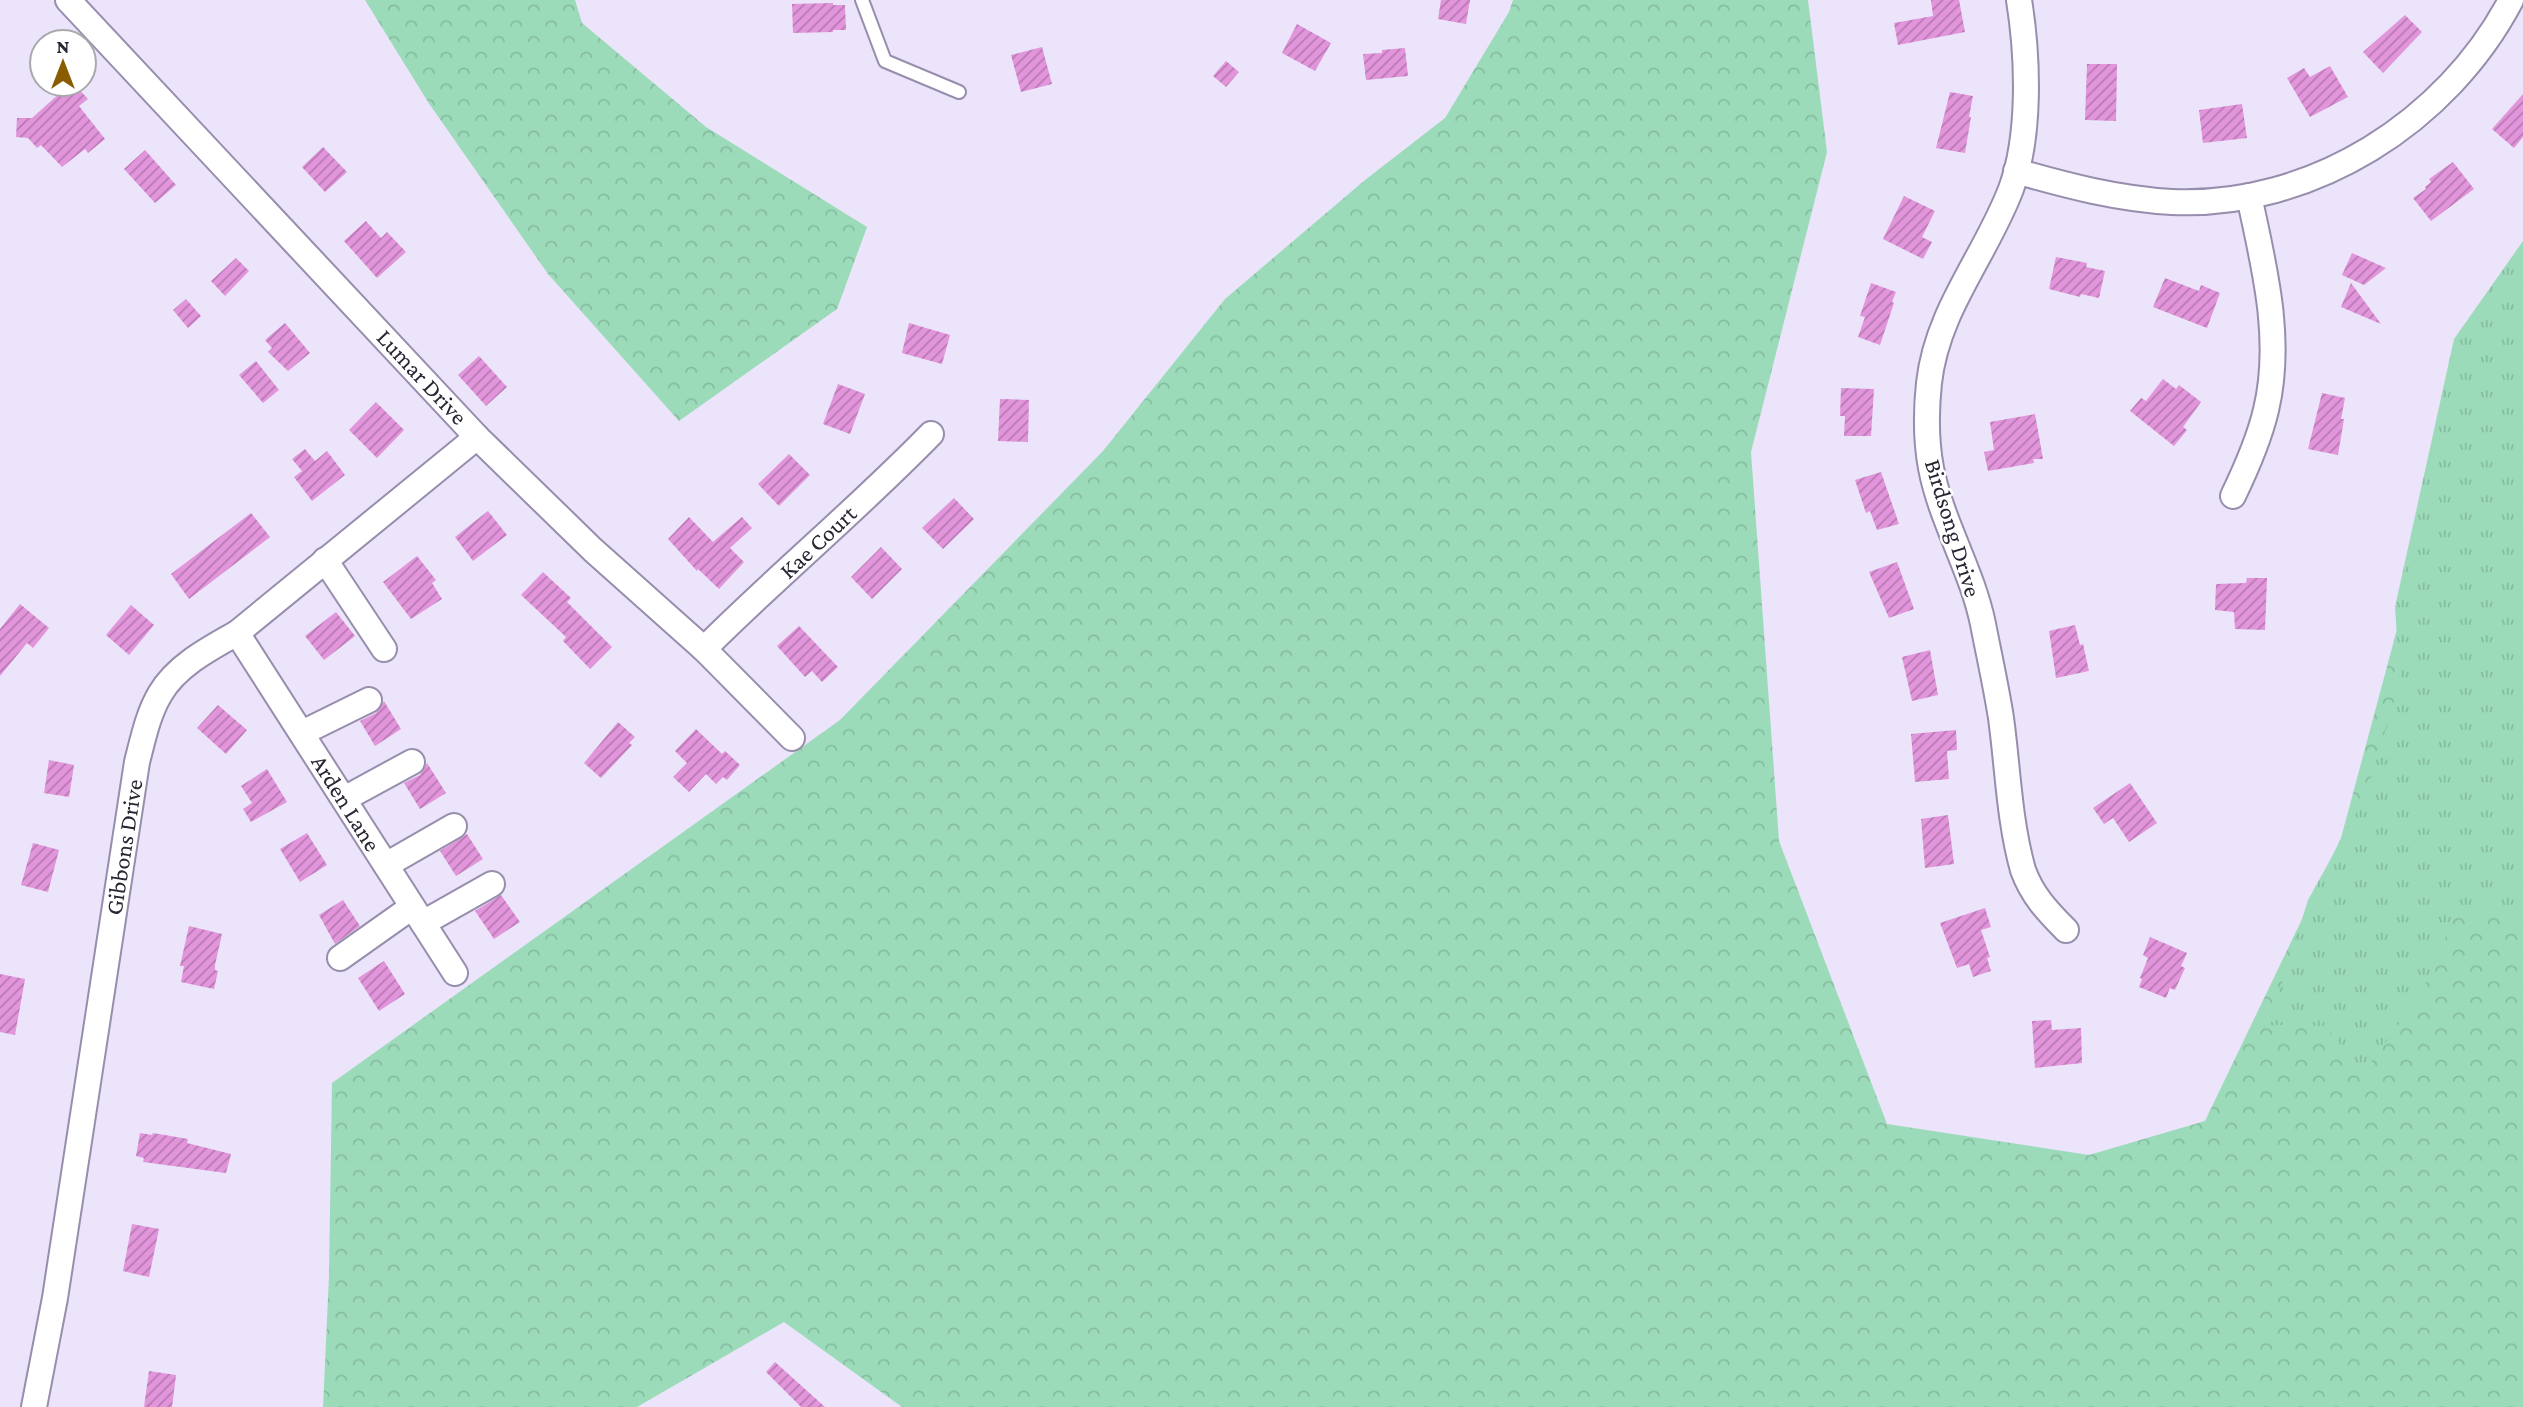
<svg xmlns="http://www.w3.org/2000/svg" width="2523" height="1407" viewBox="0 0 2523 1407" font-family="'Crimson Pro',serif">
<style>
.forest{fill:url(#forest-crowns)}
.park{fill:url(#park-tufts)}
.building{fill:url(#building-hatch)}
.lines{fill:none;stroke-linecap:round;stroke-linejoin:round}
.lane-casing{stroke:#978dad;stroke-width:16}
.street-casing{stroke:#978dad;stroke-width:28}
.lane{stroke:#fff;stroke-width:12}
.street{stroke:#fff;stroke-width:24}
.labels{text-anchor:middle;stroke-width:5;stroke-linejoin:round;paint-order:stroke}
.street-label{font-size:24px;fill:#292532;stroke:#fff}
</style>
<defs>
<pattern id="forest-crowns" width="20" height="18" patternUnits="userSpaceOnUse" patternTransform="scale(1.75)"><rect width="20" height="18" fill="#9cdbba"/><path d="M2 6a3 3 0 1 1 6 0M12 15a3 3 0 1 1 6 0" fill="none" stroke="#86bca0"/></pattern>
<pattern id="park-tufts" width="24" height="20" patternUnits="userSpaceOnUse" patternTransform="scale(1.75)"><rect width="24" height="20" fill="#9cdbba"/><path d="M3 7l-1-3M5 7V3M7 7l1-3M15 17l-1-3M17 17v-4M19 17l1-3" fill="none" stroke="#86bca0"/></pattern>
<pattern id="building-hatch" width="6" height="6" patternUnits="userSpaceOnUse" patternTransform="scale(1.75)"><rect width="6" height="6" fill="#e295db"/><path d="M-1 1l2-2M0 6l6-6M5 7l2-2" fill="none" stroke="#b779b2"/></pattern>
</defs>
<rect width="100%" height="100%" fill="#ebe4fa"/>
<g class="forest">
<polygon points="365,0 575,0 582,23 706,127 867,227 837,309 679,421 548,274 428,102"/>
<polygon points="1513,0 1808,0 1827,152 1751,452 1779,841 1887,1124 2089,1155 2205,1121 2341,838 2396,633 2507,321 2523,297 2523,1407 902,1407 784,1322 637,1407 323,1407 329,1276 332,1083 840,720 1103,451 1225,299 1365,180 1445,118 1509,12"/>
</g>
<polygon class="park" points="2523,241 2523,907 2454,918 2419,997 2362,1074 2326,1026 2269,1025 2308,900 2365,797 2400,682 2395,607 2454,339"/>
<g class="building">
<polygon points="1441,0 1470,0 1466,24 1438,19"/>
<polygon points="1931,0 1959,0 1965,32 1898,45 1894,23 1933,16"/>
<polygon points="833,3 833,5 845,5 846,30 833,30 833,32 793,33 792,4"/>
<polygon points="2405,15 2422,32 2383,73 2363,52"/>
<polygon points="1297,24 1331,43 1315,71 1282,53"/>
<polygon points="1042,47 1052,84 1021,92 1011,55"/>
<polygon points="1405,48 1408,76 1366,80 1363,54 1382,53 1382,50"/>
<polygon points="1226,61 1239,72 1226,87 1213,76"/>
<polygon points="2087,64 2117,64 2116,121 2085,120"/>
<polygon points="2330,66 2348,97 2310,117 2287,78 2304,68 2310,77"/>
<polygon points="70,84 74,84 88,99 79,106 105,139 88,153 85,149 62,167 41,145 37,148 28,138 16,137 17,118 32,118"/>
<polygon points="1950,92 1973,96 1969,117 1971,117 1965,153 1936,148"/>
<polygon points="2523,94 2523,137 2514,148 2492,129"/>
<polygon points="2242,104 2247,138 2203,143 2199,110"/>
<polygon points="323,147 347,172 325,192 302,167"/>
<polygon points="145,150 176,185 155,203 124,169"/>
<polygon points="2453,162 2474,189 2431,221 2413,198 2426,189 2425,187 2431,182 2429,179"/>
<polygon points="1904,196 1935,211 1922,237 1932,242 1923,259 1883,239"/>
<polygon points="366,221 381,238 387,232 406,252 377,278 344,241"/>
<polygon points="2352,253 2386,268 2364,285 2342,275"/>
<polygon points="2056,257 2087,263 2086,267 2105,271 2099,298 2081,294 2080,297 2049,289"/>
<polygon points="236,258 249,271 225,296 211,281"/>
<polygon points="2165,278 2199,291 2201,285 2220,293 2207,328 2153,307"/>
<polygon points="1871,283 1896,292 1892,302 1894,303 1880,345 1858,337 1865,317 1860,316"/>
<polygon points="2351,283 2381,324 2341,307"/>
<polygon points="186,299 201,316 188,328 173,310"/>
<polygon points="285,323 310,353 288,371 268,352 272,348 265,340"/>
<polygon points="909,323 950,335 942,364 902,353"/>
<polygon points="479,356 507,387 486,406 458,375"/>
<polygon points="256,361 279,390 263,403 239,375"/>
<polygon points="2163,379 2176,389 2179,385 2201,402 2183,427 2187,430 2174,446 2130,411 2141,398 2146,401"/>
<polygon points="838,384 865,394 850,434 823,424"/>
<polygon points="1841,388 1874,389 1871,436 1844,436 1845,416 1840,416"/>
<polygon points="2322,393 2345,398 2341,419 2344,419 2338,455 2308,449"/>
<polygon points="1000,399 1029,400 1028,442 998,441"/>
<polygon points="376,402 404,430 377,458 349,430"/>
<polygon points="2035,414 2043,459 2033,459 2034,463 1988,471 1984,452 1994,450 1990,422"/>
<polygon points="305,449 315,461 327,451 345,475 312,501 294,477 302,471 292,459"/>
<polygon points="789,454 810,475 779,506 758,484"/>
<polygon points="1881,472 1899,524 1877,530 1870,511 1866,513 1855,480"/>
<polygon points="954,498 974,519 943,549 922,528"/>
<polygon points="488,511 507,535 473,561 455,537"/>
<polygon points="251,513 270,537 189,599 171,574"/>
<polygon points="689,517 713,542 742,517 752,528 730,548 744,562 719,589 698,569 697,571 668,539"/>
<polygon points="881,547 902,569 872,599 851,577"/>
<polygon points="417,556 436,580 432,583 442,599 411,619 383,582"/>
<polygon points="1897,562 1914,609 1889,618 1869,572"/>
<polygon points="543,572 571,598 567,602 612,647 590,669 563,641 566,637 521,595"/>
<polygon points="2247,578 2267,578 2265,630 2235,629 2234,612 2215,610 2216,584 2246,583"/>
<polygon points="20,604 49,628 33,648 27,643 0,676 0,629"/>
<polygon points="131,605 154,625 129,655 106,635"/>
<polygon points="336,612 355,636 324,660 305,636"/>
<polygon points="2075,625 2080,645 2083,644 2089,671 2056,678 2049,631"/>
<polygon points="799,626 838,667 822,682 812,671 805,677 777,646"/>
<polygon points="1930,650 1938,695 1912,701 1902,657"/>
<polygon points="384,701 401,729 375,746 360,721 376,713"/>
<polygon points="218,705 247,730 226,754 197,728"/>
<polygon points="618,722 635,737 629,743 632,745 601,778 584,763"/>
<polygon points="696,729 722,754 725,751 740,765 727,780 723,777 716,784 706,774 689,792 673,777 687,763 675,751"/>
<polygon points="1956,730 1957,750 1947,751 1949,779 1915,782 1911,734"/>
<polygon points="49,760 74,765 69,797 44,793"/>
<polygon points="427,763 446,793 420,809 404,783 420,775"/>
<polygon points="267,769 287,802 251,822 243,809 252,803 241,786"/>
<polygon points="2130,783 2157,823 2129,842 2113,818 2104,824 2093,808"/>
<polygon points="1948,815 1954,864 1925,868 1921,819"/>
<polygon points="307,833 327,865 300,882 280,849"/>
<polygon points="467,834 483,859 456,876 440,851"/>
<polygon points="33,843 59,850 48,892 21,885"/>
<polygon points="501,895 520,922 494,939 475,911"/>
<polygon points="343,900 360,926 335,944 319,915"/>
<polygon points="1985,908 1991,927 1981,930 1990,957 1987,958 1991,971 1973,977 1969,964 1957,968 1940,923"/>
<polygon points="189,926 222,934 215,965 215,970 218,971 214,989 181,982 184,966 180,966"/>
<polygon points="2150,937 2187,953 2181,966 2185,968 2175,990 2170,988 2166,998 2139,987 2142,979 2140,978 2148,958 2143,955"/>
<polygon points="384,961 405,994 379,1011 358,978"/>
<polygon points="0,974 25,979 15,1035 0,1032"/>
<polygon points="2051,1020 2052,1030 2081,1028 2082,1063 2035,1068 2032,1021"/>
<polygon points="140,1133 152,1135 153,1133 188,1139 187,1143 231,1154 226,1173 143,1162 144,1158 136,1156"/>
<polygon points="132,1224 159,1229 149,1277 123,1271"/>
<polygon points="775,1362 825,1407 801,1407 766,1372"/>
<polygon points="149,1371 176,1375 172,1407 144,1407"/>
</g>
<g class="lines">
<defs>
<polyline id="lane" points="862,0 885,61 959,92"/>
<g id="street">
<polyline points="68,0 477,437 593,550 704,649 792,738"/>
<path d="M2019 0C2028 56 2031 135 2011 189 1985 257 1937 310 1929 383 1926 411 1926 441 1931 468 1941 521 1972 570 1983 624 1989 655 1996 686 2001 718 2008 769 2009 820 2023 870 2032 895 2047 911 2066 930"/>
<path d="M2016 171C2068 186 2118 199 2172 202 2312 208 2447 122 2511 0"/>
<path d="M2233 496C2246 469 2259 440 2266 410 2283 339 2264 266 2249 196"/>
<polyline points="325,560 384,649"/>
<polyline points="237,633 455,973"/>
<path d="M704 649C777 576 858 509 931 434"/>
<polyline points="302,733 369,700"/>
<polyline points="344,799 412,762"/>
<polyline points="386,865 454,826"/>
<polyline points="423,923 492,884"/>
<polyline points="340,958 412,907"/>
<path d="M34 1407 55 1298 137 762C143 739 148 714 160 694 176 666 210 648 237 633L477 437"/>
</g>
</defs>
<use href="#lane" class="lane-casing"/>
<use href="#street" class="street-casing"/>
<use href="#lane" class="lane"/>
<use href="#street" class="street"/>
</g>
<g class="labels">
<g class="street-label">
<text transform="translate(422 377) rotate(47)" y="8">Lumar Drive</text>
<text transform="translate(1953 528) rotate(73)" y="8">Birdsong Drive</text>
<text transform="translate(818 542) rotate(-43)" y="8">Kae Court</text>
<text transform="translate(346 803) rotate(58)" y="8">Arden Lane</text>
<text transform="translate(124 847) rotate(-81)" y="8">Gibbons Drive</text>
</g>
</g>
<g transform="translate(63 63)"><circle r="33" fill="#ffffff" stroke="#a9a8ad" stroke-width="2"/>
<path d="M0-5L12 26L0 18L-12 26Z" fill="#8a5c00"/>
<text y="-10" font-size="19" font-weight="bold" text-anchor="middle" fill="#292532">N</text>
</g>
</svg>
